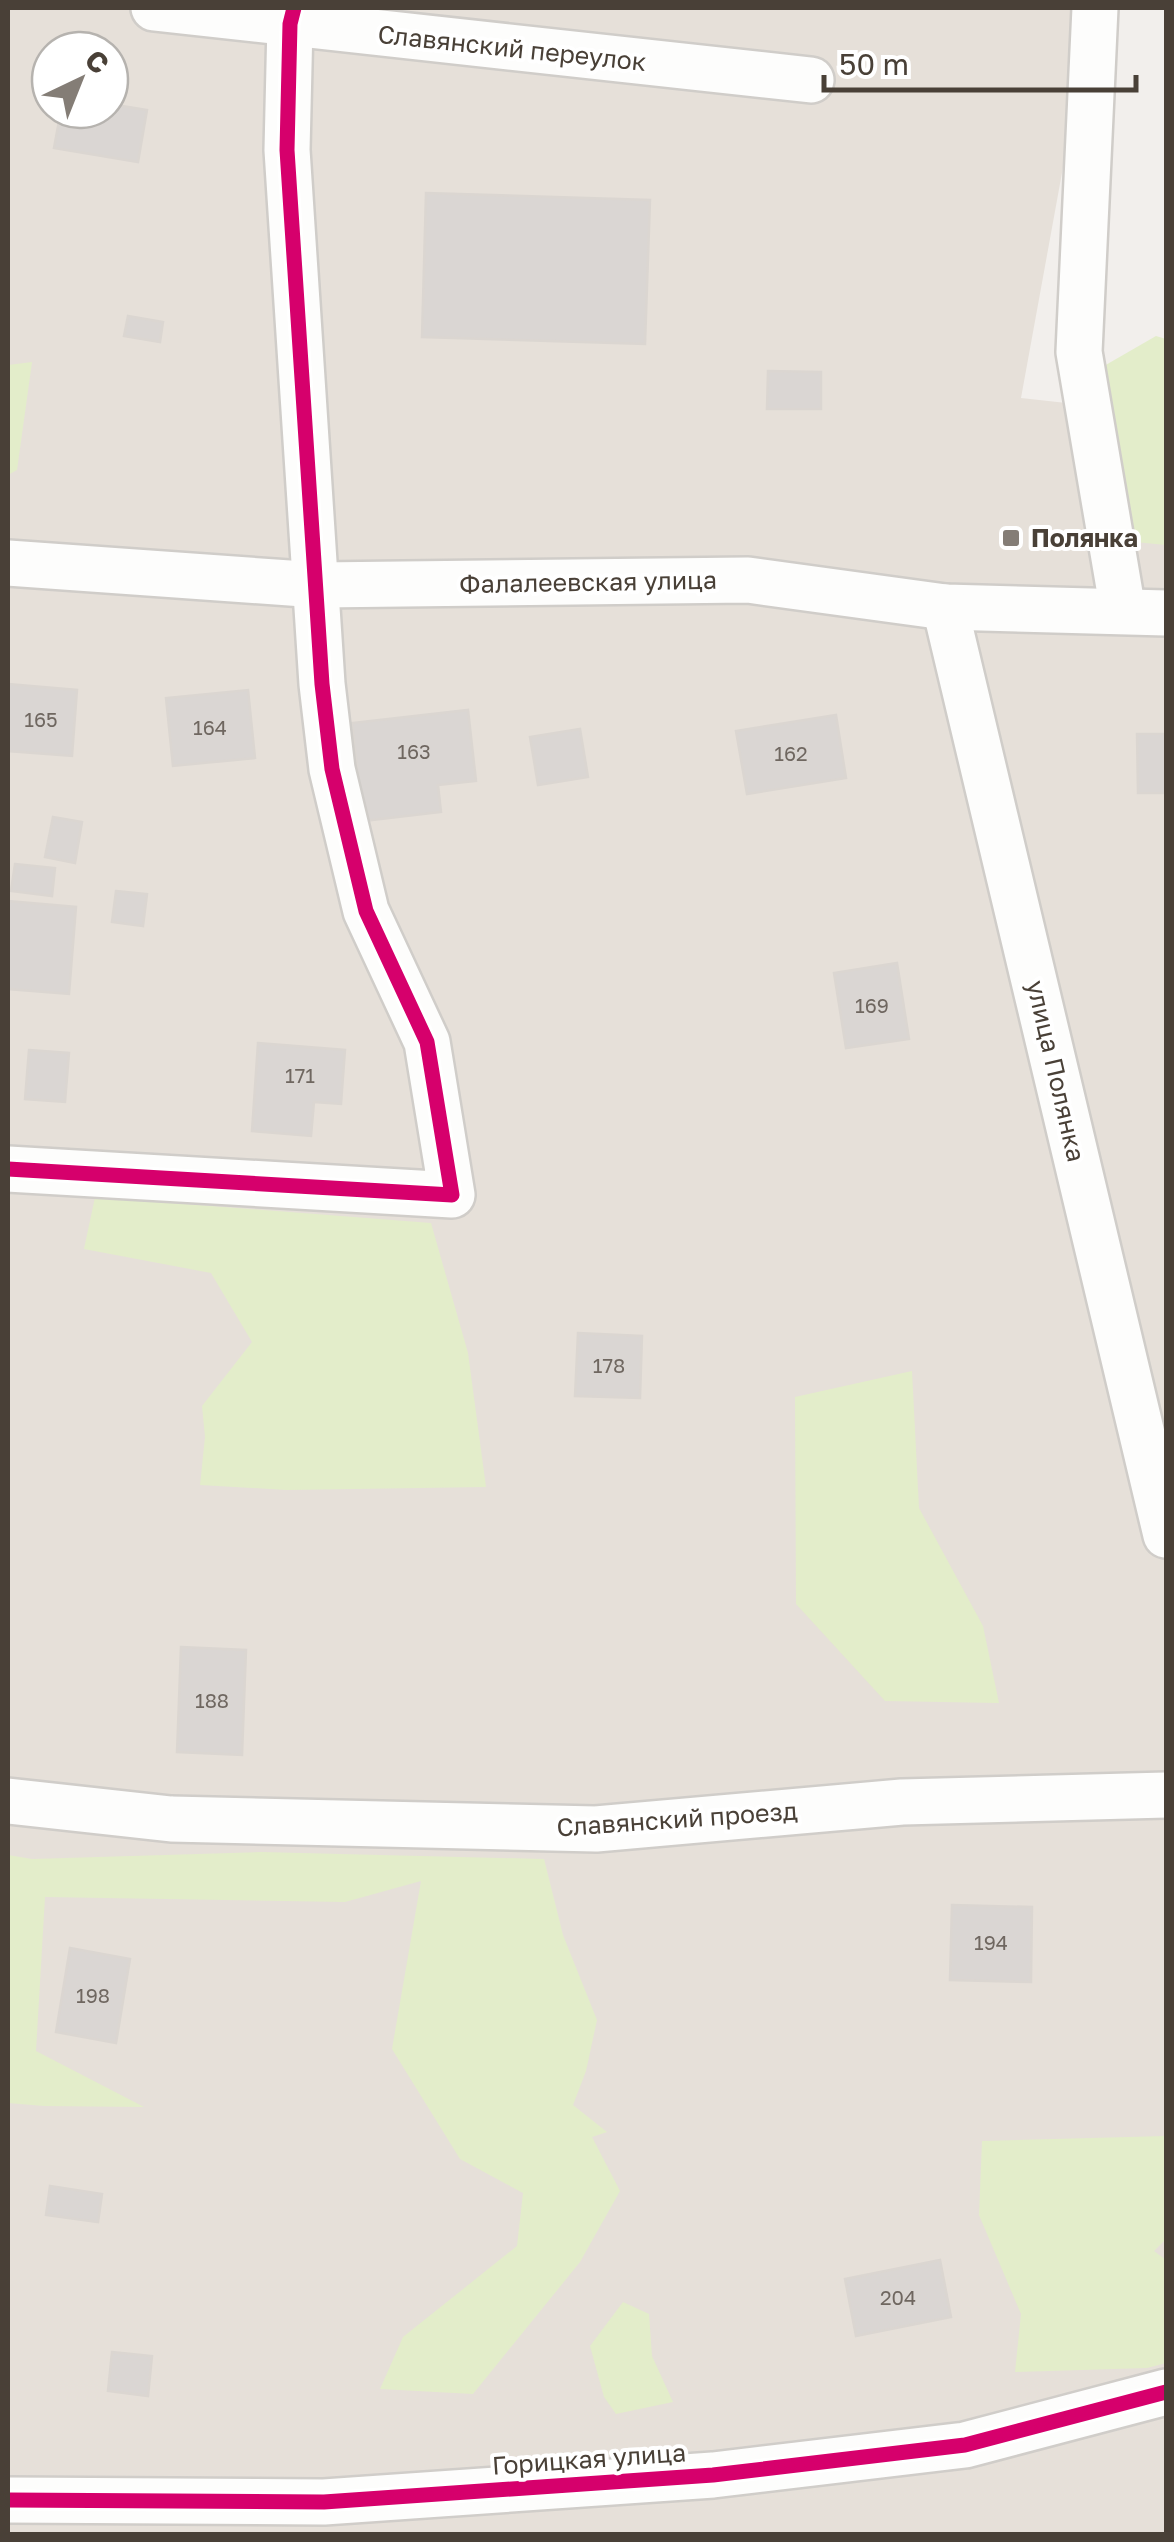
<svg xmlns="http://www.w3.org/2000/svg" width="1174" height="2542" viewBox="0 0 1174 2542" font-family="'Golos Text',sans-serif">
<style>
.residential{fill:#e6e0d9;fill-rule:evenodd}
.green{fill:#e3edca}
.building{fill:#dad6d3;stroke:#dbd6d1;stroke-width:2.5}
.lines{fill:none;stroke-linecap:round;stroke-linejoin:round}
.minor-casing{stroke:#d0cdc9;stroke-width:50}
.minor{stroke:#fdfdfc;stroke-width:45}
.cycleway-casing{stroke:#fff;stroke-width:21}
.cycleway{stroke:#d6006c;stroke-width:15}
.poi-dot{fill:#847d76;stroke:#fff;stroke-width:4}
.labels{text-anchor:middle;stroke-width:8;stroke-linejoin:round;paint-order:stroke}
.number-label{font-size:20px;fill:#6f6760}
.street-label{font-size:25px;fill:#494037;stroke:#fff}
.poi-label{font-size:25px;font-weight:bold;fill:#494037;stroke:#fff;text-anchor:start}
</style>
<rect width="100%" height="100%" fill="#f2efec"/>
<path class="residential" d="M8 8H1092L1021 398 1166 414V2534H8ZM50 50H110V110H50Z"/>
<g class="green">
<polygon points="1156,336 1166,339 1166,545 1125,541 1104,366"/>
<polygon points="32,362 17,470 8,475 8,365"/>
<polygon points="95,1197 431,1223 468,1353 486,1487 287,1490 200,1485 205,1437 202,1406 252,1342 211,1273 84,1249"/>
<polygon points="912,1371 919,1508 983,1626 999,1703 885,1701 796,1604 795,1397"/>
<polygon points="261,1852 544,1859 563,1935 597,2020 586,2071 573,2105 607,2132 592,2137 620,2191 580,2262 473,2394 380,2389 403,2337 517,2246 523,2193 460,2159 392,2049 421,1881 345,1902 45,1897 36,2051 144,2107 44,2106 8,2103 8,1855 32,1859"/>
<polygon points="1166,2136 1166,2239 1154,2251 1166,2260 1166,2363 1147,2368 1015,2372 1021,2314 979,2215 982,2141"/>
<polygon points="623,2302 649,2314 652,2356 673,2402 616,2414 604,2397 590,2346"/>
</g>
<g class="building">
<polygon points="110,104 147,110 138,162 54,148 61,110 110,110"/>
<polygon points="426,193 650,200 645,344 422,337"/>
<polygon points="128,316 163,322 160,342 124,336"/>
<polygon points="768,371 821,372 821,409 767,409"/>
<polygon points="8,684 77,690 72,756 8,751"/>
<polygon points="248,690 255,758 173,766 166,698"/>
<polygon points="468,710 476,781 438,785 441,812 363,821 352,723"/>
<polygon points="836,715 846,778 747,794 736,731"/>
<polygon points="580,729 588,777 538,785 530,737"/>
<polygon points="1137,734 1166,734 1166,793 1138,793"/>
<polygon points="53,817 82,822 75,863 45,857"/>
<polygon points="15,864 55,868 52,896 11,891"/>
<polygon points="116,891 147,894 143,926 112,922"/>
<polygon points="8,901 76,907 69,994 8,989"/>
<polygon points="897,963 909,1039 846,1048 834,973"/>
<polygon points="258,1043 345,1050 341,1104 314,1102 311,1136 252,1131"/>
<polygon points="29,1050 69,1053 65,1102 25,1099"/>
<polygon points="578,1333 642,1336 640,1398 575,1396"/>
<polygon points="181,1647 246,1650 242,1755 177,1752"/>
<polygon points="952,1905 1032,1907 1031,1982 950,1980"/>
<polygon points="70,1948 130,1959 116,2043 56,2032"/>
<polygon points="50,2186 102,2194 98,2222 46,2215"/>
<polygon points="940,2260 951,2317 856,2336 845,2279"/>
<polygon points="112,2352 152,2356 148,2396 108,2391"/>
</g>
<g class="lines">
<defs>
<g id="minor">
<polyline points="154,8 811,80"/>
<polyline points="1095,8 1079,352 1123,611"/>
<polyline points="8,563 318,585 748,580 945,607 1166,613"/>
<polyline points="945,607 1166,1535"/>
<polyline points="8,1169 452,1195 427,1042 366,911 332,769 322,684 287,150 290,24 294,8"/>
<polyline points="8,1801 171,1819 596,1829 902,1802 1166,1795"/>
<polyline points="8,2500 324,2502 713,2475 965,2445 1166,2392"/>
</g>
</defs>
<use href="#minor" class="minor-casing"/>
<use href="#minor" class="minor"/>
<defs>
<g id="cycleway">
<polyline points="8,1169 452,1195 427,1042 366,911 332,769 322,684 287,150 290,24 294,8"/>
<polyline points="8,2500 324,2502 713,2475 965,2445 1166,2392"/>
</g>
</defs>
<use href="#cycleway" class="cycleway-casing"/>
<use href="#cycleway" class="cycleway"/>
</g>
<rect class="poi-dot" x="1001" y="528" width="20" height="20" rx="5"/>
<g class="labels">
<g class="number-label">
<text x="41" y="727">165</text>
<text x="210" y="735">164</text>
<text x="414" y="759">163</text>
<text x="791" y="761">162</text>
<text x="872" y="1013">169</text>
<text x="300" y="1083">171</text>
<text x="609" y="1373">178</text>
<text x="212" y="1708">188</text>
<text x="991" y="1950">194</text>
<text x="93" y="2003">198</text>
<text x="898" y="2305">204</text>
</g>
<g class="street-label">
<text transform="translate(512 48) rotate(6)" y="9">Славянский переулок</text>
<text transform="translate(588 582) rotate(-1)" y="9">Фалалеевская улица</text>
<text transform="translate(1056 1071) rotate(77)" y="9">улица Полянка</text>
<text transform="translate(677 1819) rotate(-4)" y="9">Славянский проезд</text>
<text transform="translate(589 2459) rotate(-4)" y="9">Горицкая улица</text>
</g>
<g class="poi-label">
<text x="1031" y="547">Полянка</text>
</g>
</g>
<rect width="1174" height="2542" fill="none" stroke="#494037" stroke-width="20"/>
<g transform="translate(80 80) rotate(43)"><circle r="48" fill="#ffffff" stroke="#b6b3af" stroke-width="2.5"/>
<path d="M0-8L18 38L0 25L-18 38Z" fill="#847d76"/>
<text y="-15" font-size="28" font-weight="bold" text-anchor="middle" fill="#494037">С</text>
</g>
<path d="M824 75v15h312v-15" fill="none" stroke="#494037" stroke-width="5"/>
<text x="839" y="75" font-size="30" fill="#494037" stroke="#ffffff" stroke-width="8" paint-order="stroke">50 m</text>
</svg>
